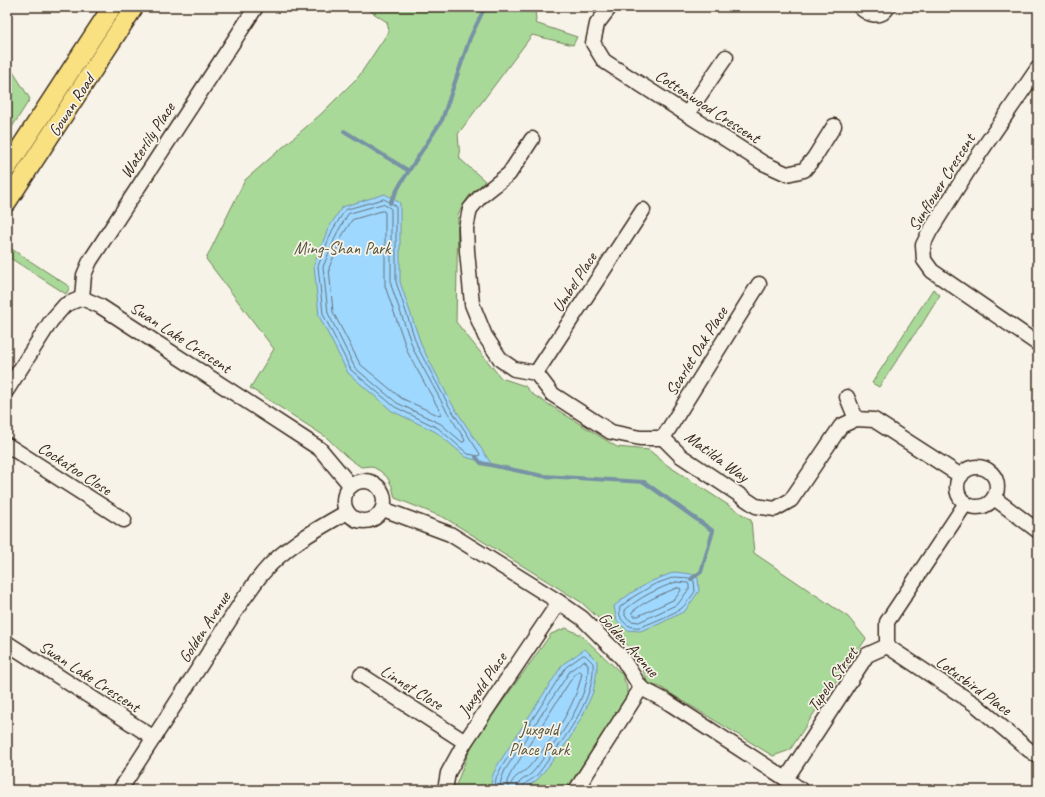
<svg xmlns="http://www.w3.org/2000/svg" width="1045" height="797" viewBox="0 0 1045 797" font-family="Caveat,sans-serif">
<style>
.green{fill:#a9d998;stroke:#72825b}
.water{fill:#9fd8ff;stroke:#7792a5}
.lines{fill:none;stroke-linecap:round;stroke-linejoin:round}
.shore{stroke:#637078;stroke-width:1}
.stream{stroke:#7792a5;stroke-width:4}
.minor-casing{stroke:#3b2a1e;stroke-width:17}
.major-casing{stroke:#3b2a1e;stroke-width:21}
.minor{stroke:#f7f3e8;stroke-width:14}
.major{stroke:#f9e181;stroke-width:18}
.labels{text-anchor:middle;stroke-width:3.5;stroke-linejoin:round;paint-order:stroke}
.street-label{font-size:17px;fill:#3b2a1e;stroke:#f7f3e8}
.park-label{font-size:17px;fill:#56563c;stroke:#f7f3e8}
</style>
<rect width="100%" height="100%" fill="#f7f3e8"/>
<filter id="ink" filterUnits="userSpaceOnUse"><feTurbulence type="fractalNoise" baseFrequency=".025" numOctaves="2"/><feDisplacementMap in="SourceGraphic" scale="8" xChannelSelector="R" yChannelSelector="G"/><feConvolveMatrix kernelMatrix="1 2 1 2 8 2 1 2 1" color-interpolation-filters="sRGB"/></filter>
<g filter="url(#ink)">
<g class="green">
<polygon points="364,7 538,7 535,10 536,20 535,23 577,37 573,45 532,35 458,134 460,159 485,181 469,196 458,214 456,322 501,378 525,386 532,394 617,447 649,450 667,465 751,520 754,553 848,617 866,639 822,701 790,750 773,756 660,687 648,684 637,654 581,602 445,518 395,498 392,486 387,477 380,471 371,466 361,467 347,457 326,437 250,388 274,349 206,259 245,180 321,114 359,76 389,31 387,22"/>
<polygon points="7,62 30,99 7,135"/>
<polygon points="7,246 70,287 66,294 7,256"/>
<polygon points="933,289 940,295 919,329 913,336 879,387 872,383"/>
<polygon points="566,628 581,635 622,674 627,687 627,697 566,790 454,790 472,744 551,634"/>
</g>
<g class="water">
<polygon points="385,194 400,203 400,282 422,347 452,404 492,465 466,457 436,432 392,411 348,373 319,316 314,265 328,229 342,207"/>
<polygon points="675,572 691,574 698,578 699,591 685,611 659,624 640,631 627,630 617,621 614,606 631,593 652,581"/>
<polygon points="585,649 597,661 597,671 593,692 583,715 568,741 538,779 523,790 491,790 492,777 497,766 563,664"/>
</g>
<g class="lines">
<g class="shore">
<polygon points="384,199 396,206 396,282 418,348 449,406 480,454 479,456 468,454 438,428 395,407 351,370 323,314 318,266 332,231 345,210"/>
<polygon points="383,204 390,208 391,209 391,285 414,351 445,408 465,440 464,442 462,442 441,424 397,403 355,368 328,313 323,267 337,233 348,214"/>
<polygon points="382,211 384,211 385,213 385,286 408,353 441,413 441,415 440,416 401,398 360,364 333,312 329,268 342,236 352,220"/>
<path d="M675 577 689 578 694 581C694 584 695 588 695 591 694 594 684 606 682 608 677 612 645 626 640 627 627 629 617 619 620 607L633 597 653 585Z"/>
<path d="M676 582 688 583 689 585V589L678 604 639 622 631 621 625 616V610C640 597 657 589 676 582Z"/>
<path d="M677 588H680L681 590 675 599 638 616H634L632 614V612C645 601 661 594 677 588Z"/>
<path d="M579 671 581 672 582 673C575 708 552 740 529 767 522 774 514 775 510 786H507V781L511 773 574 675Z"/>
<path d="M495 790 496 778 501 768 566 667 583 655H585L593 663C596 695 568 734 549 759 545 764 541 771 536 776 531 781 522 783 521 790"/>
<path d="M500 790 501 780 505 770 570 671 583 661H585L588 665C590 695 563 733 545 756 541 761 537 768 532 773 526 779 517 780 516 790"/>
</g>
<g class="stream">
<polyline points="344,131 409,171"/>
<polyline points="390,203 401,183 442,120 470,38 485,7"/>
<polyline points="476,457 481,463 543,476 644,482 713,531 701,572 691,579"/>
</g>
<defs>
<g id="minor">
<polyline points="610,7 597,24 593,43 604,61 763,163 787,174 804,170 814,158 834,126"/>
<path d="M860 7C868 15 881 19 888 7"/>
<polyline points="1038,68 971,166 930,231 923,245 924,260 932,271 1038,344"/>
<polyline points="687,114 726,57"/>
<polyline points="532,139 509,174 480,197 470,209 466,228 467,251 472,304 485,336 501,360 514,369 536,373"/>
<polyline points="82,298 84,275 90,261 256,7"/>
<polyline points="536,373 552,394 611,432 640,438 663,438 681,456 756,506 775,509 791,500 841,426 856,419 874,420 961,476"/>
<polyline points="536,373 643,210"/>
<polyline points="7,390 51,321 65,305 82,298 100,306 320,449 351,486"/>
<polyline points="847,397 856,419"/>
<polyline points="663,438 759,284"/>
<polyline points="7,445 124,520"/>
<circle cx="977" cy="487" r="20"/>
<circle cx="364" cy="501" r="20"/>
<polyline points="994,498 1038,531"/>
<polyline points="383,509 450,534 559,602 582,618 622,658 641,688 666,701 786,779 801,790"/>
<polyline points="7,643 154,738"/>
<polyline points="887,646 976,705 1029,750 1038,756"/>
<polyline points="361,675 465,742"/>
<polyline points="786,779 867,655 887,646 887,622 966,503"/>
<path d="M120 790 242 601C249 592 255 582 262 574 284 547 317 529 347 512"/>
<polyline points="445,790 448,773 465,742 559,602"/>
<polyline points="576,790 641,688"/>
</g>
<g id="major">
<polyline points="7,168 112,7"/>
<polyline points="7,202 134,7"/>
</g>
</defs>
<use href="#minor" class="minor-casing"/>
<use href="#major" class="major-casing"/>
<use href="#minor" class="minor"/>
<use href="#major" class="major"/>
</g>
</g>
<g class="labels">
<g class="street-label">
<text transform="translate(71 105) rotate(-57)" y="6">Gowan Road</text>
<text transform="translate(708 106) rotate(33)" y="6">Cottonwood Crescent</text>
<text transform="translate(147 140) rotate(-57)" y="6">Waterlily Place</text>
<text transform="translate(941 182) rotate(-58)" y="6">Sunflower Crescent</text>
<text transform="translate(574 282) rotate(-57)" y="6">Umbel Place</text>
<text transform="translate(181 337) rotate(33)" y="6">Swan Lake Crescent</text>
<text transform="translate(696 351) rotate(-58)" y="6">Scarlet Oak Place</text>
<text transform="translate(717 456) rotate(36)" y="6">Matilda Way</text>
<text transform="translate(75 468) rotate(33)" y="6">Cockatoo Close</text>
<text transform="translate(204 627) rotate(-57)" y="6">Golden Avenue</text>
<text transform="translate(629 644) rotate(48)" y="6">Golden Avenue</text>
<text transform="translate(90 676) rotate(33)" y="6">Swan Lake Crescent</text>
<text transform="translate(832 679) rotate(-55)" y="6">Tupelo Street</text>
<text transform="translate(482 684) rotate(-56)" y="6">Juxgold Place</text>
<text transform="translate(974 685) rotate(36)" y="6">Lotusbird Place</text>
<text transform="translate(412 687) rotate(32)" y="6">Linnet Close</text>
</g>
<g class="park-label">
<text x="342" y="254">Ming-Shan Park</text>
<text x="539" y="735">Juxgold<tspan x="539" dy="20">Place Park</tspan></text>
</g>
</g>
<rect width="1045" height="797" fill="none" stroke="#f7f3e8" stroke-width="24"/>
<rect x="12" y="12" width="1021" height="773" fill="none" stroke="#3b2a1e" stroke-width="1.5" filter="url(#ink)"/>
</svg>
